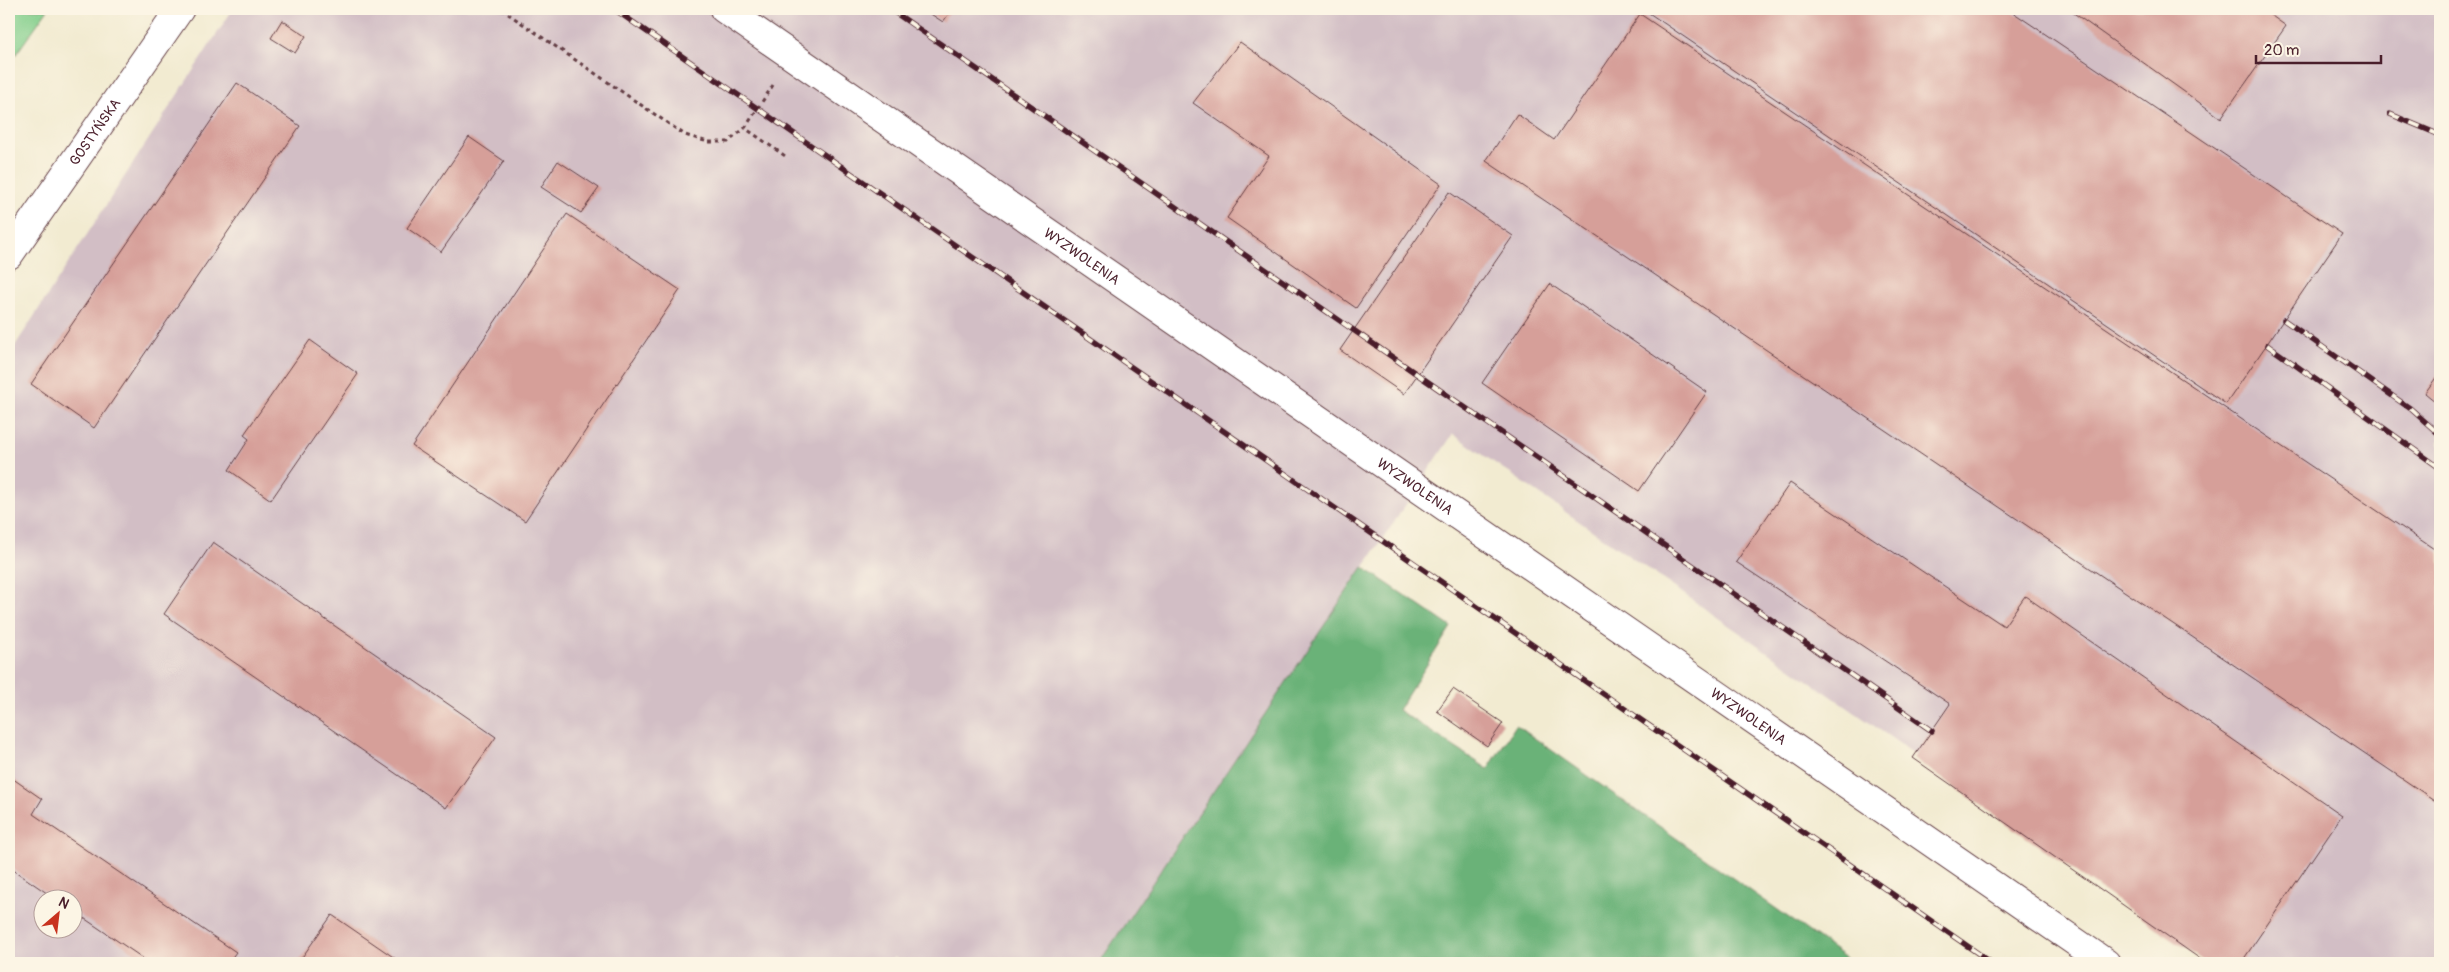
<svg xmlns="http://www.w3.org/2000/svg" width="2449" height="972" viewBox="0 0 2449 972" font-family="Pangolin,sans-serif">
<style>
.industrial{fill:#d2bec5;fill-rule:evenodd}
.green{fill:#83cf8c;stroke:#66775c}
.forest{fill:#6ab278;stroke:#5a6852}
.building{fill:#d69f99}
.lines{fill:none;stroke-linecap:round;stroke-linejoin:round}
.minor-casing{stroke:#633e44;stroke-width:30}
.path{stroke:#633e44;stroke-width:3;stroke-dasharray:4 4;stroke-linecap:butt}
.minor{stroke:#fff;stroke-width:28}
.rail-casing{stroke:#4a1f2b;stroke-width:5.5}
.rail{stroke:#fcf5e5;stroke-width:4;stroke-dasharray:11;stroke-linecap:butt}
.labels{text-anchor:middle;stroke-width:5;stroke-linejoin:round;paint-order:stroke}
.street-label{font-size:14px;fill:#4a1f2b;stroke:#fcf5e5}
</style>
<rect width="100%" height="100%" fill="#fcf5e5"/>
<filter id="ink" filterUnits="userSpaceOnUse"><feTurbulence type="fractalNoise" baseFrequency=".02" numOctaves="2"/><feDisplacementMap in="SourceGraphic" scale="10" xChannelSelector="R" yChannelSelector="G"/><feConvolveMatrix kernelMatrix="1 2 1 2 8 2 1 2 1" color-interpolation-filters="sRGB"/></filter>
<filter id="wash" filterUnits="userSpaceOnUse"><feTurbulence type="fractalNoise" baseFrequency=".0096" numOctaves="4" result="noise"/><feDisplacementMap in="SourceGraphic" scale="20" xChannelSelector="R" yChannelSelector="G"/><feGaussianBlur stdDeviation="1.12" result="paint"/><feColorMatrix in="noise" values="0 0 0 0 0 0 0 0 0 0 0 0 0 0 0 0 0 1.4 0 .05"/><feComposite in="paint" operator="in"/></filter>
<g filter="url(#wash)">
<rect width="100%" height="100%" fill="#f2ebd1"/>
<path class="industrial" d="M233 9H2440V963H2216L1453 434 1099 963H902L894 957 890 963H9V355ZM42 900H72V930H42Z"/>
<polygon class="green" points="9,9 48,9 9,64"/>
<polygon class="forest" points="1363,567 1451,627 1398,710 1488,769 1516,725 1853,963 1099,963"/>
<g id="blocks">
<g class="building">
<polygon points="923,9 952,9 943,22"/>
<polygon points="1643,9 2008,9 2342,234 2226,404"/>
<polygon points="2068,9 2262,9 2286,26 2221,118"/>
<polygon points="1640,14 2440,553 2440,804 1486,161 1517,114 1554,140"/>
<polygon points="282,20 306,36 295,53 271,38"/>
<polygon points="1240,42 1441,184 1356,308 1227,218 1269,156 1193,103"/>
<polygon points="237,83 300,126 94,428 31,384"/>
<polygon points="469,137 504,161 441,252 407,228"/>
<polygon points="558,161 599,188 581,213 541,187"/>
<polygon points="1449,192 1513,236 1404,394 1340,350"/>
<polygon points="567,214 680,290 525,521 412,446"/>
<polygon points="1550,284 1707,392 1639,491 1482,383"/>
<polygon points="310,340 358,374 271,500 229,470 249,439 244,435 245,433"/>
<polygon points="2440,372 2440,396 2436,402 2425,393"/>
<polygon points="1790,483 2004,626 2025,596 2342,815 2241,963 2206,963 1913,758 1950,704 1736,562"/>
<polygon points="213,542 496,737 446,808 164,614"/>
<polygon points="1453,689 1503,723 1487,746 1437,711"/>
<polygon points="9,776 42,799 33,814 236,952 228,963 150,963 72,910 72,900 57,900 9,867"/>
<polygon points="332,915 402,963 298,963"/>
</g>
</g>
</g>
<g filter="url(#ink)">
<use href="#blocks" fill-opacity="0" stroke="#633e44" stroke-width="1"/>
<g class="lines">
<defs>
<g id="minor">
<path id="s1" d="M724 9 2106 963"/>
<path id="s2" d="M9 255 180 9"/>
</g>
</defs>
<use href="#minor" class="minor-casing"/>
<g class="path">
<polyline points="501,9 685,135 708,142 728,142 745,128"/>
<polyline points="773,85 745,128 788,158"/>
</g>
<use href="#minor" class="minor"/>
<defs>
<g id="rail">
<polyline points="614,9 1992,963"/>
<polyline points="890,9 1932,731"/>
<polyline points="2390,114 2440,135"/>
<polyline points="2284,320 2411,409 2440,435"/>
<polyline points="2267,345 2440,468"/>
</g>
</defs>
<use href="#rail" class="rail-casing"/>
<use href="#rail" class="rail"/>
</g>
</g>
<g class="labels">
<g class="street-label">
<text dy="5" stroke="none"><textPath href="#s2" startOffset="150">GOSTYŃSKA</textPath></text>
<text dy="5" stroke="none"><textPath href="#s1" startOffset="435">WYZWOLENIA</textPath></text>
<text dy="5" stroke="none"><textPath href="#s1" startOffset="840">WYZWOLENIA</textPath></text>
<text dy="5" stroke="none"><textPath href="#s1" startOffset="1245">WYZWOLENIA</textPath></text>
</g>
</g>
<rect width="2449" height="972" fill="none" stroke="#fcf5e5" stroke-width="30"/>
<g transform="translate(58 914) rotate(28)"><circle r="24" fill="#fcf5e5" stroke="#b59f9b"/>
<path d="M0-4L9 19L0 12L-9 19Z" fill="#c8321e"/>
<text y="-8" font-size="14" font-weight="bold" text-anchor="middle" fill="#4a1f2b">N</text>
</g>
<path d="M2256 55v8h125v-8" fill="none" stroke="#4a1f2b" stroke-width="2.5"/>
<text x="2264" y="55" font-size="15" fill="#4a1f2b" stroke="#fcf5e5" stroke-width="4" paint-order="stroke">20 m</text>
</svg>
